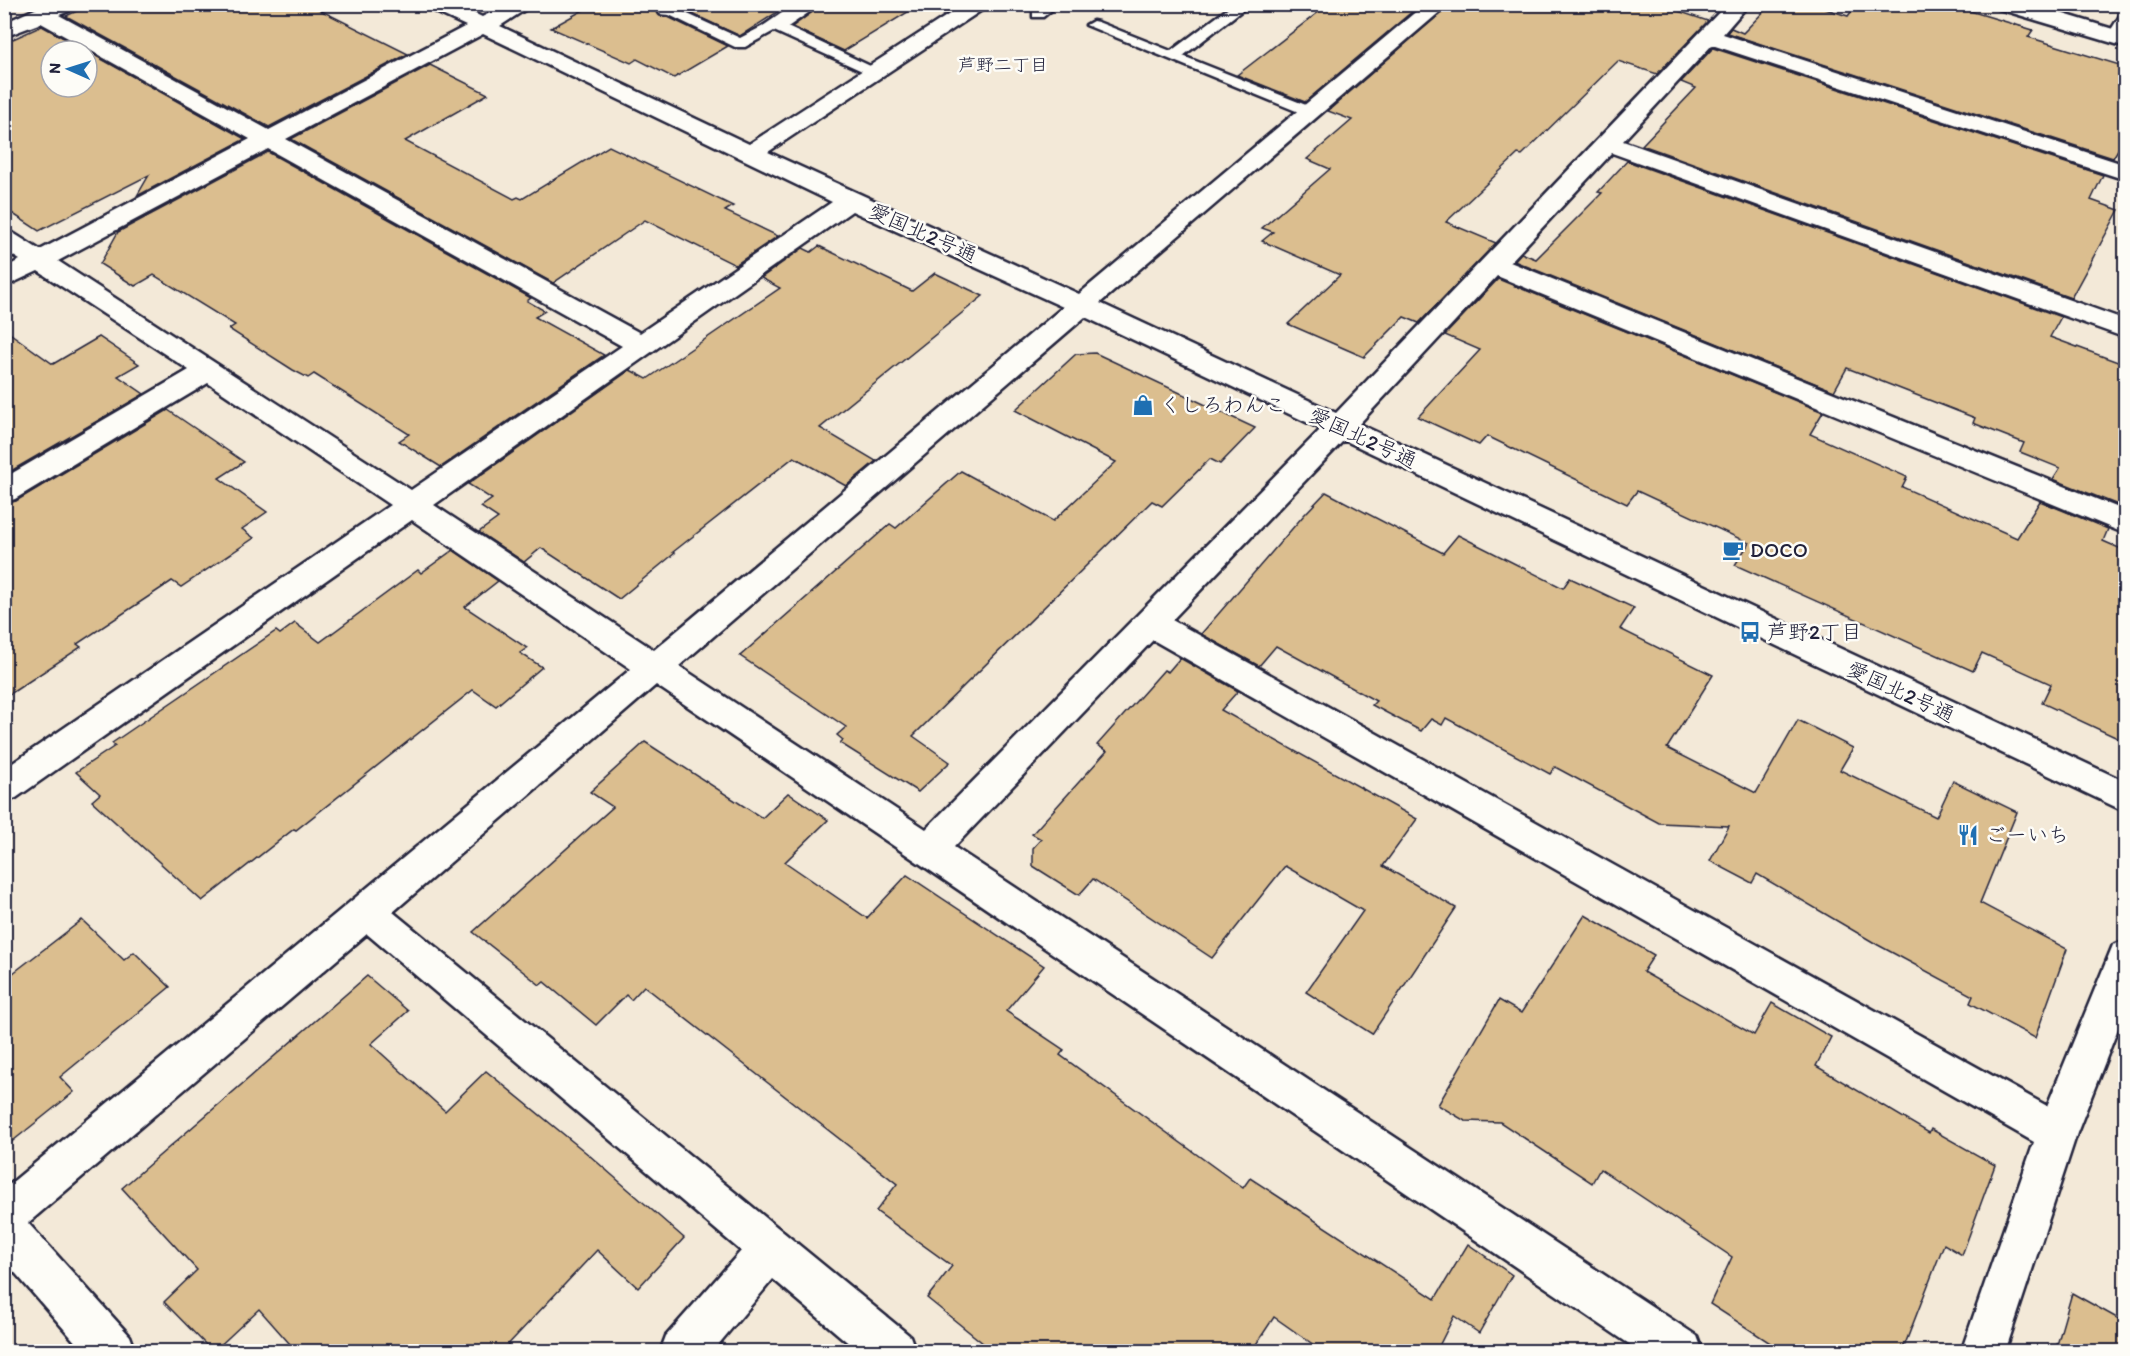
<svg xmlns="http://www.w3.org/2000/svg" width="2130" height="1356" viewBox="0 0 2130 1356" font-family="Itim,'Klee One',sans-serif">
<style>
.building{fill:#dbbe8f;stroke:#22223b;stroke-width:1.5}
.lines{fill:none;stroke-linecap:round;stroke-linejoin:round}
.lane-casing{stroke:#22223b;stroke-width:5}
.street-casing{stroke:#22223b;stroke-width:5}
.lane{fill:#fdfcf7;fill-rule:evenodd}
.street{fill:#fdfcf7;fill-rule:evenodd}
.labels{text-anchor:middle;stroke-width:5;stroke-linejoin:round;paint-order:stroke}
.far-neighbourhood-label{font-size:18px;fill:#22223b;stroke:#fdfcf7}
.street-label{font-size:21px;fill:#22223b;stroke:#fdfcf7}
.poi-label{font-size:21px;fill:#22223b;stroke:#fdfcf7;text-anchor:start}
</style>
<rect width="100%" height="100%" fill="#f3e9d8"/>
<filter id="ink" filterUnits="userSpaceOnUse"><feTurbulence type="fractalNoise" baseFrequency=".0167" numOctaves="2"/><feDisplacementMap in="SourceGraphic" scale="12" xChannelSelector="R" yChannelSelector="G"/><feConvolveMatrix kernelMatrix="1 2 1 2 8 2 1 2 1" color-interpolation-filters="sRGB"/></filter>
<g filter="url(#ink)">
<g class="building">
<polygon points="92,4 308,4 408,54 269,127 66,16"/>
<polygon points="594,4 657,4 655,10 660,16 668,17 728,46 674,78 637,59 631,63 551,28"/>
<polygon points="688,4 790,4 740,36 684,10"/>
<polygon points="823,4 921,4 844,51 792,27"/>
<polygon points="1329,4 1421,4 1305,102 1237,75"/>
<polygon points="1451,4 1657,4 1708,21 1657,74 1618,61 1522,155 1518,154 1446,222 1496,243 1419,323 1404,317 1364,357 1288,324 1340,275 1262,241 1273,232 1262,228 1330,169 1307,159 1352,120 1328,111"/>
<polygon points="1771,4 1810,4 1848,16 1857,4 1947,4 2033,30 2028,37 2126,67 2126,136 2113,158 1727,33 1731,28 1743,33"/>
<polygon points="42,26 87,51 51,51 51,87 87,87 87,51 245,139 137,196 149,175 39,231 4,208 4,43"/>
<polygon points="1713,48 2103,175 2091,200 2119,210 2071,298 1642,145 1696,88 1681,82"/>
<polygon points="430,65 488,94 405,141 514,199 518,197 522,199 609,146 733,206 725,211 778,236 735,265 645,220 553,283 291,139"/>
<polygon points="268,152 531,298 527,301 545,311 535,317 604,355 441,467 399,441 409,434 314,374 308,378 293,370 229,329 235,325 154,275 135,286 100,264 118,232"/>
<polygon points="1627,161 2061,317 2050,337 2126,365 2126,485 2118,505 2053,479 2060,468 2020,452 2024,443 1973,423 1975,418 1847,368 1834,391 1514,261 1521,253 1536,259 1602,193 1598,192"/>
<polygon points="819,246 912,291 935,273 983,296 820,428 876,461 846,486 794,457 673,552 675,553 619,599 541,548 524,562 479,532 498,518 481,507 492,499 468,484 630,370 647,379 780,288 761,278 803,248 811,252"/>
<polygon points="1498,279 1823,412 1810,434 1907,477 1902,487 2017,538 2040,501 2108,529 2103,541 2126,551 2126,742 2042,703 2051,684 1982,653 1973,671 1735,565 1749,543 1637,491 1627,504 1487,436 1479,445 1418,417 1480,350 1445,335"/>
<polygon points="4,329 53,364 99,337 139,364 118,376 144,394 4,475"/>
<polygon points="1095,353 1255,428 1220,464 1210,459 1162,506 1152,501 913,736 950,762 918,792 840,743 843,740 837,735 846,727 740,656 890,524 896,528 961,471 1053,521 1116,462 1015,410 1076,354"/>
<polygon points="168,410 244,462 219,478 267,512 242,529 254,538 181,587 172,581 77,644 81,647 4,698 4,504 16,501"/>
<polygon points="1326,492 1443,553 1458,535 1563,588 1570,578 1634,608 1620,629 1713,675 1667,748 1756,793 1798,720 1853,748 1840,770 1936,817 1953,781 2017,812 1980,903 2067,949 2035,1038 1970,1003 1973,996 1878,945 1757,874 1752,883 1710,861 1729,826 1659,823 1555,767 1550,774 1446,718 1442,725 1431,719 1421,731 1372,705 1376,701 1276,646 1259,666 1201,634 1304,515"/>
<polygon points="453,550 498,581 465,607 527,648 520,653 542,667 496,706 473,690 296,830 294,829 202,901 92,801 100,794 76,772 115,746 112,743 276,631 280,634 295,623 320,642 418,570 421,573"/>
<polygon points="1180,658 1238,691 1221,710 1417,819 1383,866 1456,908 1372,1034 1306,992 1363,911 1285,866 1212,958 1093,879 1079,895 1033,866 1033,848 1041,839 1032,834 1107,751 1097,745 1164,670 1168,672"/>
<polygon points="645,742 762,818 788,793 828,820 785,862 867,918 907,875 1044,966 1006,1011 1064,1050 1060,1055 1243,1188 1250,1178 1435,1299 1468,1244 1512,1275 1479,1333 1454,1316 1436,1352 1324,1352 1274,1317 1251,1352 994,1352 927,1298 952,1266 876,1211 897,1184 644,986 631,1000 626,995 596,1025 544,982 540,985 473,932 613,807 590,792"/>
<polygon points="1585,915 1654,955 1643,972 1754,1035 1772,1003 1831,1037 1816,1066 1929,1133 1931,1129 1995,1165 1962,1255 1944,1244 1902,1352 1784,1352 1710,1304 1732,1257 1600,1169 1592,1183 1500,1122 1465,1121 1438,1105 1499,1000 1521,1013"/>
<polygon points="82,920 124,960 134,952 170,987 60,1077 74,1092 4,1148 4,980"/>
<polygon points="367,976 408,1011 371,1044 445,1111 486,1071 589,1155 684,1238 638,1288 597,1250 501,1352 297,1352 259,1309 213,1352 164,1302 197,1270 122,1188"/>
<polygon points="2072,1293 2126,1323 2126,1352 2055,1352"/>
</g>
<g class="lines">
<defs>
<g id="lane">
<polygon points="1042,4 1059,4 1043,17 1033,17 1033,11"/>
<polygon points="1234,4 1250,4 1183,56 1316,109 1318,112 1316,115 1306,115 1086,25 1093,21 1098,22 1171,51"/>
<polygon points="668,5 740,38 769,23 779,23 883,72 881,75 871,75 774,31 745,47 735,47 663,12 663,6"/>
<path d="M2126 13C2126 24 2125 30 2119 39H2109L2107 36 2121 14Z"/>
</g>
<g id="street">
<path d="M46 4H71L69 11 59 15 269 130 466 26 429 9 427 4H455L482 17 507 4H534L500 26 749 144 965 4H991L768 152 1079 294 1425 4H1449L1100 303 1336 413 1727 4H1749L1723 34 2126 165V180L1712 45 1623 141 2126 320V338L1612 153 1510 262 2126 511V534L1497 276 1359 424 2126 782V812L1344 440 1172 620 2047 1106 2113 945 2126 940V1008L2077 1133 2005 1352H1961L2034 1142 1153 640 954 847 1697 1336 1703 1352H1641L656 685 393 912 910 1336 916 1352H859L773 1279 712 1352H660L666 1336 741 1251 367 934 28 1223 130 1336 136 1352H84L4 1260V1189L631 669 412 520 16 798 4 802V769L390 505 208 383 15 499 4 502V478L189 370 38 271 4 287V268L20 260 4 250V230L13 233 40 250 250 139 41 23 4 37V23ZM483 34 832 202 640 333 286 139ZM268 149 622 346 411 490 58 261ZM852 211 1063 307 654 650 434 505ZM1085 317 1321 429 926 829 679 666Z"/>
<path d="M660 4H686C680 14 671 16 660 14L657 9Z"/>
<polygon points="795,4 821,4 782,31 766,31 763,26"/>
<polygon points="1997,4 2031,4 2126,33 2126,47 1999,9"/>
</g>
</defs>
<use href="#lane" class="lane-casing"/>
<use href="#street" class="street-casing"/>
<use href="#lane" class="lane"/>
<use href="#street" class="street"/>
</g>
</g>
<defs>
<symbol id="shop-bare" viewBox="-9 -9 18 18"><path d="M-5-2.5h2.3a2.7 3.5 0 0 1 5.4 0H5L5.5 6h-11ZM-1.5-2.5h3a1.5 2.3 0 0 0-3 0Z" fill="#1f6fb2" stroke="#fdfcf7" stroke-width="2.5" paint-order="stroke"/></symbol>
<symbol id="cafe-bare" viewBox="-9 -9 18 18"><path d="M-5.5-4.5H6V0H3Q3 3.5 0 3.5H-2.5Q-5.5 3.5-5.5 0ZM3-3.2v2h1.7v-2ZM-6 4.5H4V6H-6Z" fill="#1f6fb2" stroke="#fdfcf7" stroke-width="2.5" paint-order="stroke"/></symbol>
<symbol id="bus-bare" viewBox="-9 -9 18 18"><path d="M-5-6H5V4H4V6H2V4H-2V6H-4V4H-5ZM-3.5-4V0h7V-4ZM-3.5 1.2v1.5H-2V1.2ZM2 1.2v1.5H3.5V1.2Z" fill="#1f6fb2" stroke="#fdfcf7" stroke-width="2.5" paint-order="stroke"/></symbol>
<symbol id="restaurant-bare" viewBox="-9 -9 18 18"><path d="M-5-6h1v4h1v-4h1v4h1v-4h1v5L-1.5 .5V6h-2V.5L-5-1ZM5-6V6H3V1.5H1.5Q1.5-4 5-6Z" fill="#1f6fb2" stroke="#fdfcf7" stroke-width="2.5" paint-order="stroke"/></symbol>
</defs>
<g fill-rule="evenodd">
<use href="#shop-bare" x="1128" y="390" width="30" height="30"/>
<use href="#cafe-bare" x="1718" y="535" width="30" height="30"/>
<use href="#bus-bare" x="1735" y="617" width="30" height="30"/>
<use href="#restaurant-bare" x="1953" y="820" width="30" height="30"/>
</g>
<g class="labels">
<g class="far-neighbourhood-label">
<text x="1003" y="71">芦野二丁目</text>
</g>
<g class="street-label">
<text transform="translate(923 233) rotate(24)" y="7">愛国北2号通</text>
<text transform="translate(1363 438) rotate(25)" y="7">愛国北2号通</text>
<text transform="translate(1901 692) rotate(25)" y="7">愛国北2号通</text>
</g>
<g class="poi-label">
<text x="1160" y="412">くしろわんこ</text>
<text x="1750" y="557">DOCO</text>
<text x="1767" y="639">芦野2丁目</text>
<text x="1985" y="842">ごーいち</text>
</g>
</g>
<rect width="2130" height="1356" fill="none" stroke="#fdfcf7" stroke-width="24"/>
<rect x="12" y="12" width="2106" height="1332" fill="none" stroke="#22223b" stroke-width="2" filter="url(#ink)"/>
<g transform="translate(69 69) rotate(273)"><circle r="28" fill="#fdfcf7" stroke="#a5a5ac" stroke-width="1.5"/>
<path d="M0-4.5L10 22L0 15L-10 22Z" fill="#1f6fb2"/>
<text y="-9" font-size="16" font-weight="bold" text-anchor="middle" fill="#22223b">N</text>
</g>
</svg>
